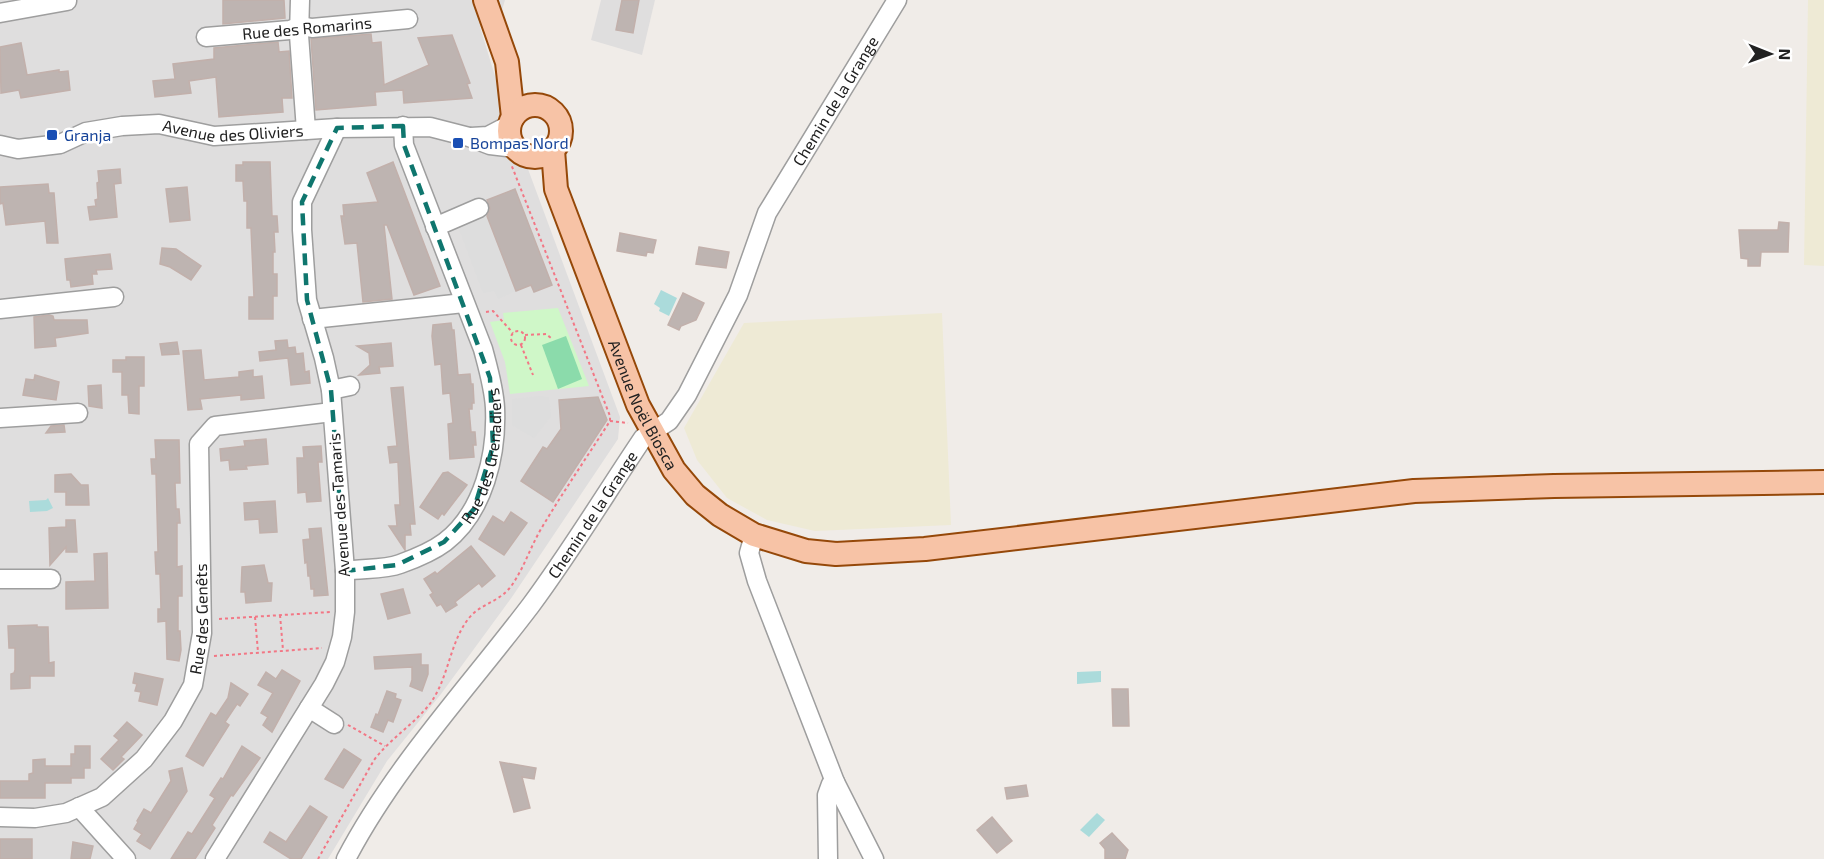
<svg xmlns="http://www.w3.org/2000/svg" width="1824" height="859" viewBox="0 0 1824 859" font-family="'Exo 2',sans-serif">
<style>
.residential{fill:#dfdede}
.farmland{fill:#eeead5}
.park{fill:#cff7c8}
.pitch{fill:#8bdbab}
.parking{fill:#ddd}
.water{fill:#abdbdb}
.building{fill:#beb4b1;stroke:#c2b0ab;stroke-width:1.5}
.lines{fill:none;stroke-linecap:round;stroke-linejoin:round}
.minor-casing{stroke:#9e9e9e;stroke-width:21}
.major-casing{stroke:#954809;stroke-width:26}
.path{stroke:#f27785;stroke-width:2;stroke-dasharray:3 3;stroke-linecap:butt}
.minor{stroke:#fff;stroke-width:18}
.major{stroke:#f7c3a6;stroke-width:22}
.marked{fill:none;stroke:#0f766e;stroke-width:4.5;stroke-dasharray:12 8;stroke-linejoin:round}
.transit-dot{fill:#1a4fb4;stroke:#fff;stroke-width:2}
.labels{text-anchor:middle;stroke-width:5;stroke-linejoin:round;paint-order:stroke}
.street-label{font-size:16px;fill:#212121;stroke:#fff}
.transit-label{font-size:16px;fill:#164399;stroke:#fff;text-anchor:start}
</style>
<rect width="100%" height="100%" fill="#f0ece8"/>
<g class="residential">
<polygon points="0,0 505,0 502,10 480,27 502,99 620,417 618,439 512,597 441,694 387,761 328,859 0,859"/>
<polygon points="601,0 655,0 642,55 591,40"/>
</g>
<g class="farmland">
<polygon points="1808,0 1824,0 1824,266 1804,265"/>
<polygon points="942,313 951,525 815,531 767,520 727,498 697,460 684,428 744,323"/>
</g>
<polygon class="park" points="558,308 589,386 510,394 505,362 490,322 504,320 503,313"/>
<polygon class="pitch" points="566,336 582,379 558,389 542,345"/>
<g class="parking">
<polygon points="482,202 516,291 498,299 494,291 483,293 453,213"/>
<polygon points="540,396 549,397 551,416 534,438 512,425 512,399"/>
</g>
<g class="water">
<polygon points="661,290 677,298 669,316 659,311 660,308 654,304"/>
<polygon points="48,498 53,508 47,511 30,512 29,501 46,500"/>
<polygon points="1101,671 1101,682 1077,684 1077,672"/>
<polygon points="1097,813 1105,820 1089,837 1080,830"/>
</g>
<g class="building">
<polygon points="223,0 284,0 285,18 223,24"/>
<polygon points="622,0 639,0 633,33 616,30"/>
<polygon points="371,34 372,43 381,42 384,85 429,65 418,38 452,35 470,83 467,84 472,98 404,103 403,90 375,92 376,105 316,110 311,39"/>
<polygon points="278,42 279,52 289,51 292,98 282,98 283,112 219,117 216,77 189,81 191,93 155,97 153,81 175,79 173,64 214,59 214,48"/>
<polygon points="21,43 27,75 59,70 59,72 68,71 70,90 21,98 19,90 1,93 0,47"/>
<polygon points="243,162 270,162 272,216 277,216 278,232 274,232 275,252 273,252 273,274 277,274 277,296 273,296 273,319 249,319 249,297 254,297 251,228 247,228 247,201 244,201 243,181 236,181 236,165 243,165"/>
<polygon points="393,162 440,286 414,295 387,225 384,225 392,299 363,302 357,243 345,244 341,216 344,216 343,205 378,202 367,173"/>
<polygon points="120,169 121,183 114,184 117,217 90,220 88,207 96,206 95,200 98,199 97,183 99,182 98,171"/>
<polygon points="48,184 49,193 54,193 58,243 47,243 45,221 6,225 3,203 0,204 0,187"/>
<polygon points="187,187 190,220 170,222 166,189"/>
<polygon points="515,189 552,285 534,292 531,285 516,291 487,216 490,209 487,200"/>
<polygon points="1779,222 1789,223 1788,252 1761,252 1760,266 1748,266 1748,259 1741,258 1739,230 1778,230"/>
<polygon points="620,233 656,240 653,253 647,252 646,256 617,251"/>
<polygon points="699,247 729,252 726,268 696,264"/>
<polygon points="162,248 176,249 201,266 191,280 170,267 160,264"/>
<polygon points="110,254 112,269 96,270 97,274 92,274 93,284 71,287 70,280 67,280 65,259"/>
<polygon points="683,293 704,303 696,320 681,326 679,330 668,325"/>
<polygon points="49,315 53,316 54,320 87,320 88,333 55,338 56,346 35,348 34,317"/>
<polygon points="451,323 452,330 454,330 458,375 470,374 471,384 473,384 474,403 472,403 472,409 469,409 471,432 475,432 476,445 473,445 474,457 450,459 448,424 453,423 450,393 443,394 441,364 435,365 432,336 433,325"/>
<polygon points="287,340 288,348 295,347 296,354 303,353 305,372 309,371 310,383 291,385 288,358 260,361 259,352 276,350 275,341"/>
<polygon points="177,342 179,354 162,355 160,344"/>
<polygon points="391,343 393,366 379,367 380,373 359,375 370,365 369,353 357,346"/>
<polygon points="201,350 204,380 239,377 239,372 253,370 253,377 262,376 264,398 241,400 241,395 200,399 202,409 188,410 183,351"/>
<polygon points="126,357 144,357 144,386 139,386 139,414 129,413 128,395 122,395 122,372 113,372 113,360 126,360"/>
<polygon points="35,375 59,382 56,400 23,395 26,379 34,380"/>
<polygon points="101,385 102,408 89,406 88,386"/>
<polygon points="403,387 415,524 410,524 411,535 405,535 405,550 389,526 397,526 395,505 400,505 398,462 390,463 388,447 397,446 391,388"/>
<polygon points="598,397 607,420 553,502 521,481 543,447 547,449 561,429 559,400"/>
<polygon points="64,425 65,432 46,433 51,426"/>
<polygon points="266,439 268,464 246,466 247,469 230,470 229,460 221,461 220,449 245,446 244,441"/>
<polygon points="155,440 179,440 180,483 175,483 176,509 179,509 180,523 177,523 177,567 182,566 182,596 178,596 178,631 180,631 181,650 179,661 167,659 166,621 158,622 158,609 161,609 160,574 156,574 155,552 158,552 156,474 152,474 151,459 156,459"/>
<polygon points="321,446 322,462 318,462 321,501 307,502 306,492 298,493 297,458 304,458 303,447"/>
<polygon points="448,472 467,485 444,515 442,513 438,519 420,507 443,473"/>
<polygon points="71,474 81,485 88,485 89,505 66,505 66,492 55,492 55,475"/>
<polygon points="275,501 277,532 260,533 259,519 245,520 244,503"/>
<polygon points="511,512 527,523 504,555 479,539 493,516 504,523"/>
<polygon points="66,520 75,520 77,552 66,552 66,547 50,565 49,528 66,527"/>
<polygon points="321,528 328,595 314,596 314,589 311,589 310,576 308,576 307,562 305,563 303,540 310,539 309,529"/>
<polygon points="471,546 495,576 482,587 479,583 455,602 457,605 446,612 441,604 437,606 430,595 433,593 424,579 435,572 437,574"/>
<polygon points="107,553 108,608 66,609 66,582 95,581 94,554"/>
<polygon points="264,565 268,583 272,583 271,601 246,603 245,592 241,592 242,567"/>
<polygon points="403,589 410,613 388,619 381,594"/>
<polygon points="37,625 37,627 48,627 49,663 54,662 54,676 30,676 30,688 11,689 11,674 14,673 15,670 15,648 9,648 8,626"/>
<polygon points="421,654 421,665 428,665 428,674 422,691 410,686 412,680 412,667 375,669 374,657"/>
<polygon points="282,670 300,681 272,732 263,725 268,717 261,713 273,693 258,685 266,672 276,679"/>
<polygon points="135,673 163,679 157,705 139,701 141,692 135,691 137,684 133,683"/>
<polygon points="231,683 248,694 240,706 237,704 225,722 229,725 203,766 186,756 211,713 216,716 228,698"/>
<polygon points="1112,689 1128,689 1129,726 1113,726"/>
<polygon points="387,691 396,694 395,698 401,700 393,722 388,720 383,732 371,727 376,714 378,715"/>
<polygon points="127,722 142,735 121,757 124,759 113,770 101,759 119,740 114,736"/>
<polygon points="75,746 90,746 90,768 84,768 84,778 71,778 71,783 45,783 45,798 0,798 0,781 29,781 29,774 33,773 33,760 45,759 45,766 71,766 71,754 75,754"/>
<polygon points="242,746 260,758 233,796 231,795 212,825 215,828 195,859 171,859 188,832 192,834 215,798 210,795 221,778 223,779"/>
<polygon points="344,749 361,760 343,788 325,779"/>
<polygon points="500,762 536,768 534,779 522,777 530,808 514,812"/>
<polygon points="182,768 187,791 150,849 137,841 142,834 134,829 138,822 137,821 144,809 151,813 171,781 169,771"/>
<polygon points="1026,785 1028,796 1007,799 1005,788"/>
<polygon points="310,806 327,817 301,859 291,859 264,842 270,832 286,842"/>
<polygon points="992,817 1012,841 997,853 977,830"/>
<polygon points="1112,833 1128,850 1125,859 1105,859 1105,849 1100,843"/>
<rect x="0" y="839" width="32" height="20"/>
<polygon points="73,842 93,846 90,859 71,859"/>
</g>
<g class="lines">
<defs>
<g id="minor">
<polyline points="300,0 299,35 306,130"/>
<polyline points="0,13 67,1"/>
<polyline points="206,37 290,30 301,26 312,28 408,19"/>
<polyline points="471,137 488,136 509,125"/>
<path id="s1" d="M0 145 18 149 60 144 86 132 122 126 159 124 214 136 337 128 430 127 469 137 490 145 515 148"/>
<polyline points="435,227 479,208"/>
<polyline points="0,309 114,297"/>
<polyline points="312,319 464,303"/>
<polyline points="331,390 350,386"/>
<polyline points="0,418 78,413"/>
<polyline points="754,535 749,553 757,581 835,782 874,859"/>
<path id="s2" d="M345 571C362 568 384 570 400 564 414 559 433 551 445 542 484 512 497 454 495 408 494 388 488 368 483 349L404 145 403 126"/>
<polyline points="0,579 51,579"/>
<polyline points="309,708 334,724"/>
<polyline points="79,807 126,859"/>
<path id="s3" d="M0 817 35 818 66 813 102 797 144 759 173 721 193 685 202 633 199 444 215 426 332 412"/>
<polyline points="215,859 324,684 335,662 342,637 345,612 345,571 331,390 324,358 307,300 302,230 302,202 337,128"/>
<path id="s4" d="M346 859C394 767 469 687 531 605 571 551 606 493 643 438L669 421 687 395 738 295 767 213 897 0"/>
<polyline points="828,859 827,795 831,784 835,782"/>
</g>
<g id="major">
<polyline points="485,0 507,62 513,117"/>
<circle cx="535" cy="131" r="26"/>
<path id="s5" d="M553 150 556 189 638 405 674 470 695 495 720 515 754 535 806 551 836 554 925 549 1414 491 1554 486 1824 482"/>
</g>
</defs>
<use href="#minor" class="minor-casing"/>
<use href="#major" class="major-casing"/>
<g class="path">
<polyline points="486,312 493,311 513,333"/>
<circle cx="518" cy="338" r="7"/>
<polyline points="525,335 546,334 551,338"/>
<polyline points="521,345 533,375"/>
<polyline points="610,421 628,423"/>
<polyline points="280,615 283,650"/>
<polyline points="255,617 258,652"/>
<polyline points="219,619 330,612"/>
<polyline points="214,656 322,648"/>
<polyline points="348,725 385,746"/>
<path d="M318 859 374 760C390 739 414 724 429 705 449 679 449 643 469 618 482 602 501 603 514 582 525 565 531 546 541 529 563 492 587 457 610 421V416L511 164"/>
</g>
<use href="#minor" class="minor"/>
<use href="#major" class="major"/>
</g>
<path class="marked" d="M403 126 404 145 490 378 493 446 474 509 444 542 397 565 345 571 331 390 307 300 302 202 337 128Z"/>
<g class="transit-dot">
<rect x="46" y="129" width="12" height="12" rx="3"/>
<rect x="452" y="137" width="12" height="12" rx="3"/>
</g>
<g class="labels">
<g class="street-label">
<text transform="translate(307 28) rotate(-5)" y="6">Rue des Romarins</text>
<text dy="6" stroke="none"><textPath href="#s4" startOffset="909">Chemin de la Grange</textPath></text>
<text dy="6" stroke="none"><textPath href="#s1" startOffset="238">Avenue des Oliviers</textPath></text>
<text dy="6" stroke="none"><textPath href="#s5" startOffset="272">Avenue Noël Biosca</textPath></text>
<text dy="6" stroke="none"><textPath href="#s2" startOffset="204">Rue des Grenadiers</textPath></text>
<text transform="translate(339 505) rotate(-94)" y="6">Avenue des Tamaris</text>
<text dy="6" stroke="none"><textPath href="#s4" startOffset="424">Chemin de la Grange</textPath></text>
<text dy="6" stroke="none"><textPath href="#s3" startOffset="318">Rue des Genêts</textPath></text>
</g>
<g class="transit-label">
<text x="64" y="141">Granja</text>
<text x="470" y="149">Bompas Nord</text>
</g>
</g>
<g transform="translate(1770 54) rotate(91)" stroke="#ffffff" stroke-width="4.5" paint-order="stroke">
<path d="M0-4.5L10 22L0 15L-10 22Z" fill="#212121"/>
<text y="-9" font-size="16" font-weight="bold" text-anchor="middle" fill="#212121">N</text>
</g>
</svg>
